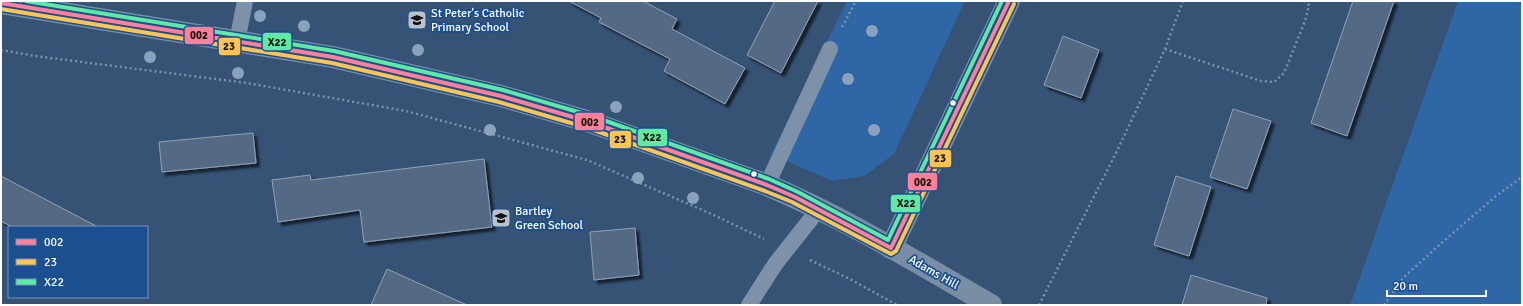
<svg xmlns="http://www.w3.org/2000/svg" width="1523" height="306" viewBox="0 0 1523 306" font-family="Signika,sans-serif">
<style>
.green{fill:#2f66a5}
.building{fill:#526984;stroke:#92a2b6;filter:url(#shadow)}
.lines{fill:none;stroke-linecap:round;stroke-linejoin:round}
.path{stroke:#7d92a8;stroke-width:2.5;stroke-dasharray:2 3;stroke-linecap:butt}
.lane{stroke:#7d92a8;stroke-width:16}
.secondary{stroke:#798da4;stroke-width:22}
.bus-1-casing{stroke:#1b4f8f;stroke-width:7}
.bus-2-casing{stroke:#1b4f8f;stroke-width:7}
.bus-3-casing{stroke:#1b4f8f;stroke-width:7}
.bus-1{stroke:#ff8098;stroke-width:4}
.bus-2{stroke:#fcc553;stroke-width:4}
.bus-3{stroke:#60e9a3;stroke-width:4}
.tree{fill:#8aa2be}
.bus-dot{fill:#fff;stroke:#1b4f8f;stroke-width:1.5}
.labels{text-anchor:middle;stroke-width:3.5;stroke-linejoin:round;paint-order:stroke}
.poi-label{font-size:12px;fill:#fff;stroke:#1b4f8f;text-anchor:start}
.street-label{font-size:12px;fill:#fff;stroke:#1b4f8f}
.line-badge{stroke:#1b4f8f;stroke-width:1.5}
.pale-badge-label{font-size:11px;text-anchor:middle;font-weight:bold;fill:#111}
</style>
<defs>
<filter id="shadow"><feDropShadow dx="3.5" dy="3.5" stdDeviation="1" flood-color="#0009"/></filter>
</defs>
<rect width="100%" height="100%" fill="#365274"/>
<g class="green">
<polygon points="847,1 965,1 894,154 864,176 832,181 771,154"/>
<polygon points="1458,1 1522,1 1522,305 1350,305"/>
</g>
<g class="building">
<polygon points="569,1 643,1 677,19 672,29 745,68 725,104 664,71 670,59 599,22 601,18"/>
<polygon points="775,1 818,1 781,73 747,55"/>
<polygon points="1353,1 1394,1 1347,136 1311,123"/>
<polygon points="1063,36 1099,50 1081,98 1044,85"/>
<polygon points="1233,109 1271,121 1247,189 1210,177"/>
<polygon points="253,133 256,163 162,172 159,142"/>
<polygon points="484,159 492,227 364,242 360,210 278,222 272,180 310,175 311,180"/>
<polygon points="1,176 98,227 12,227 1,221"/>
<polygon points="1176,176 1211,187 1189,256 1154,245"/>
<polygon points="635,228 639,275 594,280 590,232"/>
<polygon points="387,269 467,305 371,305"/>
<polygon points="1191,275 1267,298 1266,305 1182,305"/>
</g>
<g class="lines">
<g class="path">
<polyline points="842,27 856,1"/>
<polyline points="1165,49 1261,81 1274,82 1284,73 1305,21 1309,5 1304,1"/>
<polyline points="1,50 35,56 247,83 406,111 587,160 716,216 764,239"/>
<polyline points="810,260 850,279 897,305"/>
<polyline points="1039,305 1117,151 1165,49 1183,1"/>
<polyline points="1384,305 1404,277 1446,239 1496,196 1522,177"/>
</g>
<g class="lane">
<polyline points="237,42 245,1"/>
<polyline points="767,185 830,49"/>
<polyline points="749,305 776,263 818,210"/>
</g>
<g class="secondary">
<path d="M1 3 333 57 501 96 590 122 767 185C845 218 918 263 991 305"/>
<polyline points="891,248 1009,1"/>
</g>
<defs>
<polyline id="bus-1" points="1,3 333,57 501,96 590,122 767,185 795,197 891,248 1009,1"/>
<polyline id="bus-2" points="1,9 332,63 499,102 588,128 765,191 792,202 891,254 896,251 1014,4"/>
<polyline id="bus-3" points="26,1 334,51 503,90 592,116 769,179 798,192 888,240 1002,1"/>
</defs>
<use href="#bus-1" class="bus-1-casing"/>
<use href="#bus-2" class="bus-2-casing"/>
<use href="#bus-3" class="bus-3-casing"/>
<use href="#bus-1" class="bus-1"/>
<use href="#bus-2" class="bus-2"/>
<use href="#bus-3" class="bus-3"/>
</g>
<g class="tree">
<circle cx="260" cy="16" r="6"/>
<circle cx="304" cy="26" r="6"/>
<circle cx="872" cy="31" r="6"/>
<circle cx="418" cy="50" r="6"/>
<circle cx="150" cy="57" r="6"/>
<circle cx="238" cy="73" r="6"/>
<circle cx="848" cy="79" r="6"/>
<circle cx="616" cy="107" r="6"/>
<circle cx="490" cy="130" r="6"/>
<circle cx="874" cy="130" r="6"/>
<circle cx="638" cy="178" r="6"/>
<circle cx="693" cy="198" r="6"/>
</g>
<defs>
<symbol id="school-square" viewBox="-11 -11 22 22"><rect x="-9" y="-9" width="18" height="18" rx="4" fill="#b9c2ce" stroke="#1b4f8f"/><path d="M0-5L7-2L0 1L-7-2ZM-4 1L0 2.5L4 1V4Q0 6-4 4Z" fill="#111"/></symbol>
</defs>
<g fill-rule="evenodd">
<use href="#school-square" x="406" y="9" width="22" height="22"/>
<use href="#school-square" x="490" y="207" width="22" height="22"/>
</g>
<g class="bus-dot">
<circle cx="953" cy="103" r="3.5"/>
<circle cx="754" cy="174" r="3.5"/>
</g>
<g class="labels">
<g class="poi-label">
<text x="431" y="17">St Peter's Catholic<tspan x="431" dy="14">Primary School</tspan></text>
<text x="515" y="215">Bartley<tspan x="515" dy="14">Green School</tspan></text>
</g>
<g class="street-label">
<text transform="translate(934 272) rotate(30)" y="4">Adams Hill</text>
</g>
</g>
<g class="line-badge">
<rect x="184" y="26" width="30" height="19" rx="4" fill="#ff8098"/>
<rect x="262" y="32" width="30" height="19" rx="4" fill="#60e9a3"/>
<rect x="218" y="37" width="23" height="19" rx="4" fill="#fcc553"/>
<rect x="574" y="112" width="31" height="19" rx="4" fill="#ff8098"/>
<rect x="637" y="128" width="31" height="19" rx="4" fill="#60e9a3"/>
<rect x="609" y="130" width="23" height="19" rx="4" fill="#fcc553"/>
<rect x="929" y="149" width="23" height="19" rx="4" fill="#fcc553"/>
<rect x="907" y="172" width="31" height="19" rx="4" fill="#ff8098"/>
<rect x="890" y="194" width="31" height="19" rx="4" fill="#60e9a3"/>
</g>
<g class="pale-badge-label">
<text x="199" y="39">002</text>
<text x="277" y="46">X22</text>
<text x="229" y="50">23</text>
<text x="590" y="126">002</text>
<text x="652" y="141">X22</text>
<text x="620" y="143">23</text>
<text x="940" y="162">23</text>
<text x="923" y="186">002</text>
<text x="906" y="207">X22</text>
</g>
<rect width="1523" height="306" fill="none" stroke="#ffffff" stroke-width="4"/>
<rect x="8" y="226" width="140" height="72" fill="#1b4f8f" stroke="#7695bc"/>
<rect x="16" y="239" width="20" height="6" fill="#ff8098" stroke="#7695bc"/>
<text x="44" y="246" font-size="12" fill="#ffffff">002</text>
<rect x="16" y="259" width="20" height="6" fill="#fcc553" stroke="#7695bc"/>
<text x="44" y="266" font-size="12" fill="#ffffff">23</text>
<rect x="16" y="279" width="20" height="6" fill="#60e9a3" stroke="#7695bc"/>
<text x="44" y="286" font-size="12" fill="#ffffff">X22</text>
<path d="M1387 290v6h99v-6" fill="none" stroke="#ffffff" stroke-width="2"/>
<text x="1393" y="290" font-size="12" fill="#ffffff" stroke="#1b4f8f" stroke-width="3" paint-order="stroke">20 m</text>
</svg>
